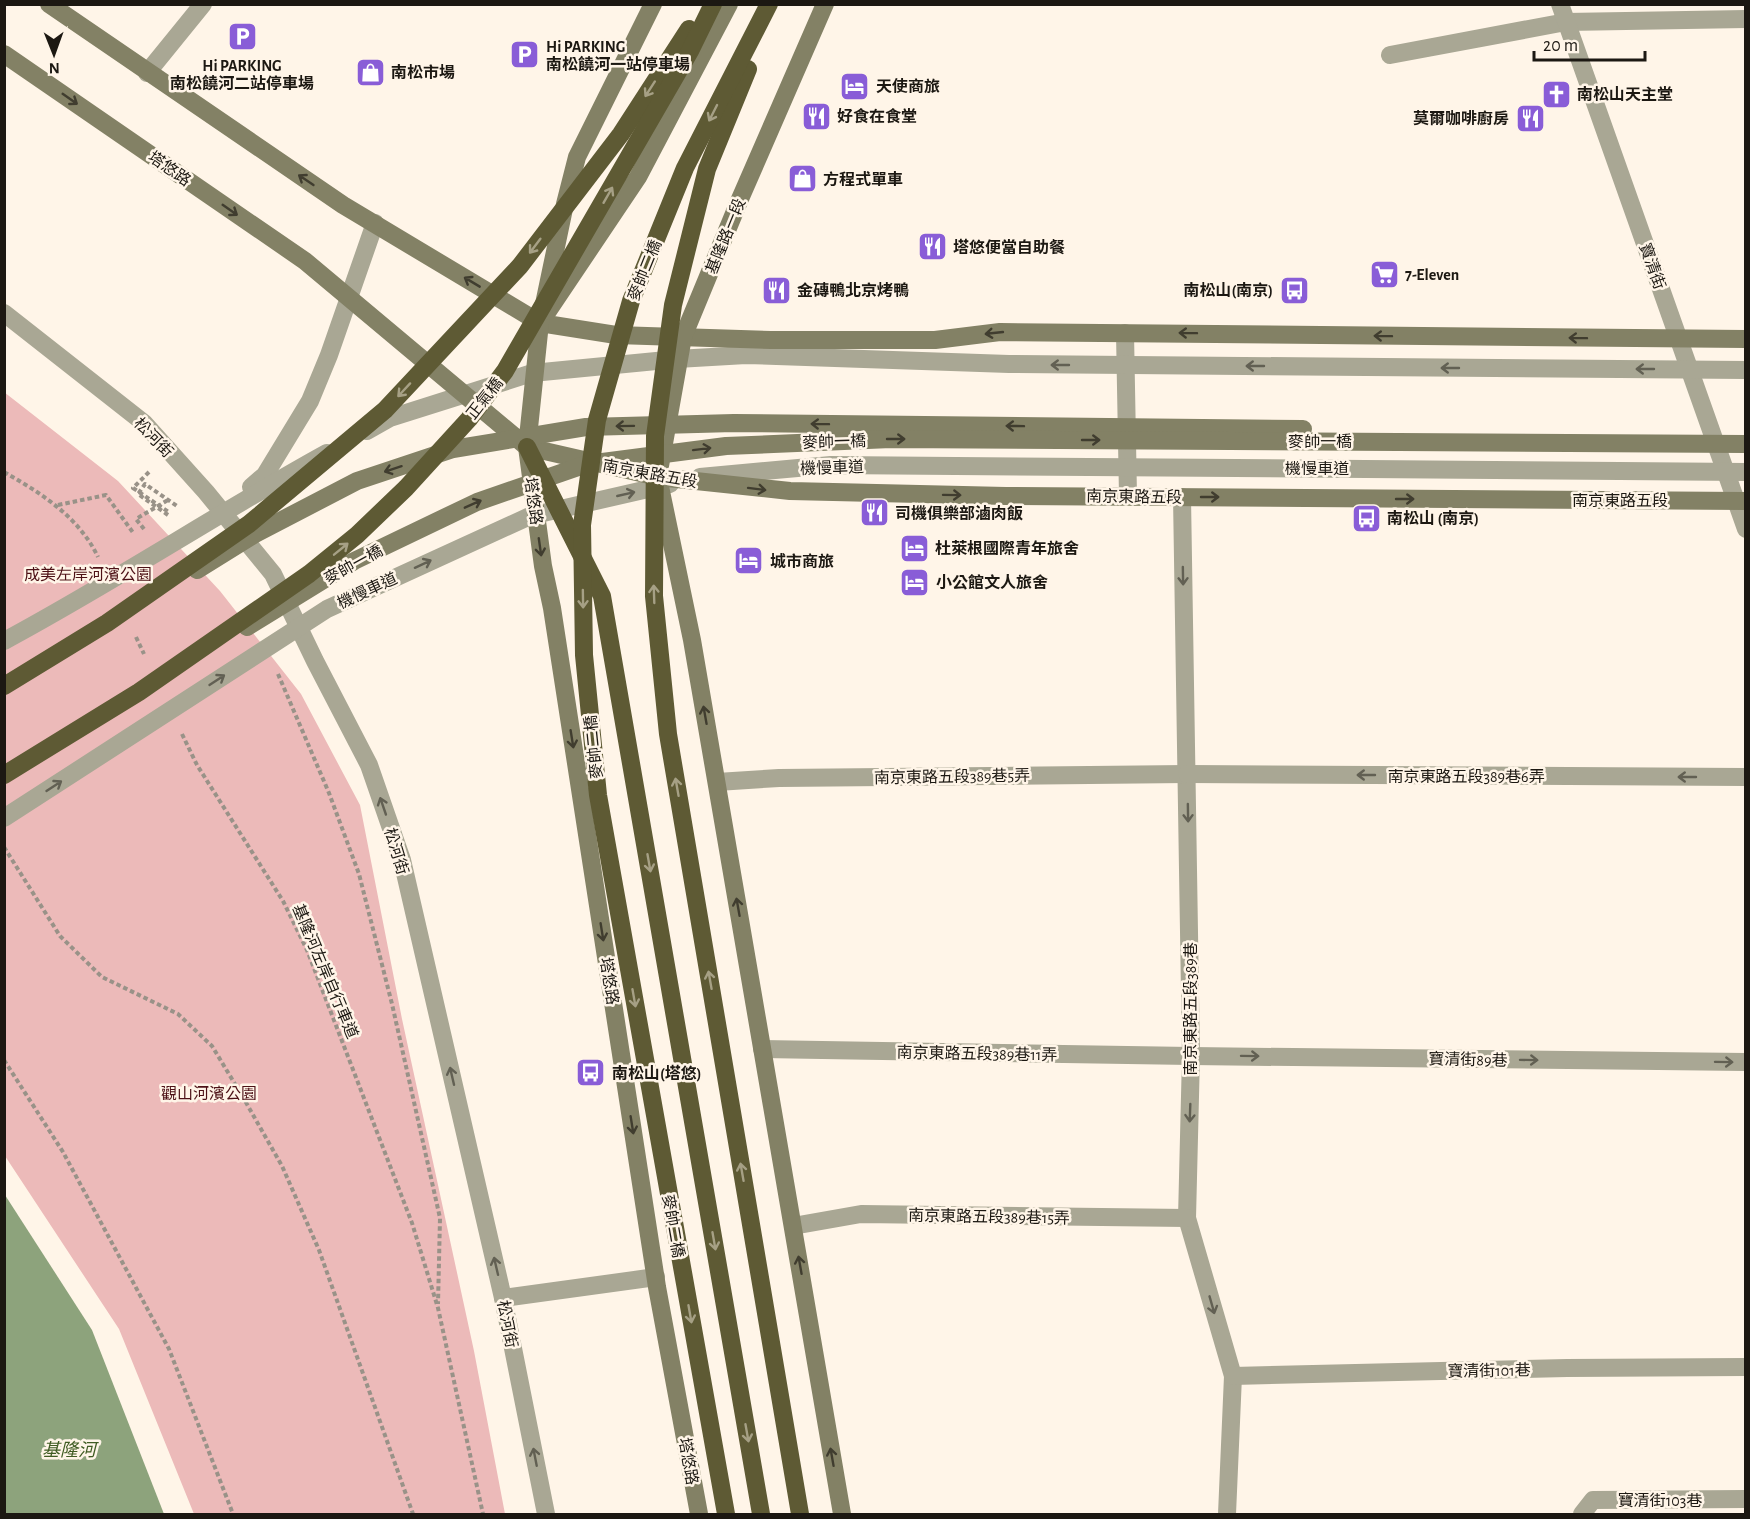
<svg xmlns="http://www.w3.org/2000/svg" width="1750" height="1519" viewBox="0 0 1750 1519" font-family="'Alegreya Sans','Noto Sans TC',sans-serif">
<style>
.green{fill:#ecbab9}
.water{fill:#8da37c}
.lines{fill:none;stroke-linecap:round;stroke-linejoin:round}
.path{stroke:#999288;stroke-width:4;stroke-dasharray:4.5 3;stroke-linecap:butt}
.service{stroke:#a9a794;stroke-width:18}
.minor{stroke:#a9a794;stroke-width:18}
.secondary{stroke:#838165;stroke-width:18}
.trunk{stroke:#5e5a34;stroke-width:18}
.oneway{stroke:#a6a085}
.oneway2{stroke:#403d2f}
.oneway3{stroke:#626053}
.labels{text-anchor:middle;stroke-width:5;stroke-linejoin:round;paint-order:stroke}
.poi-label{font-size:16px;font-weight:bold;fill:#1c1812;stroke:#fff5e8;text-anchor:start}
.street-label{font-size:16px;fill:#1c1812;stroke:#fff5e8}
.park-label{font-size:16px;fill:#4d1116;stroke:#fff5e8}
.water-label{font-size:18px;font-style:italic;fill:#405c23;stroke:#fff5e8}
</style>
<rect width="100%" height="100%" fill="#fff5e8"/>
<polygon class="green" points="4,392 118,481 220,591 301,694 360,805 402,1019 474,1351 505,1514 194,1514 119,1329 5,1156"/>
<polygon class="water" points="5,1195 92,1330 164,1514 5,1514"/>
<g class="lines">
<g class="path">
<path d="M4 472C41 493 79 517 98 557"/>
<polyline points="149,472 133,488 170,513"/>
<polyline points="58,505 106,495 134,534"/>
<polyline points="168,515 138,494 145,484 177,506"/>
<polyline points="144,529 136,519 168,500"/>
<polyline points="136,637 144,654"/>
<polyline points="278,674 329,793 359,874 392,1004 440,1218 438,1304"/>
<polyline points="182,734 197,765 283,901 307,950 412,1223 438,1308 483,1514"/>
<polyline points="4,847 60,936 102,977 178,1014 212,1046 244,1099 282,1166 319,1250 413,1514"/>
<polyline points="4,1060 63,1152 169,1349 233,1514"/>
</g>
<g class="service">
<polyline points="1390,55 1566,22 1746,19"/>
<polyline points="1125,333 1128,496"/>
<polyline points="1182,497 1191,1056 1187,1218 1233,1376 1227,1514"/>
<polyline points="717,782 779,778 1187,774"/>
<polyline points="762,1049 1191,1056"/>
<polyline points="793,1226 861,1214 1187,1218"/>
</g>
<g class="minor">
<polyline points="1560,4 1746,529"/>
<polyline points="147,73 203,4"/>
<polyline points="4,313 144,423 206,492 273,574 315,661 369,765 402,860 503,1298 546,1514"/>
<polyline points="367,431 390,418 532,373 677,359 746,355 1009,364 1746,370"/>
<polyline points="700,477 831,465 1746,472"/>
<polyline points="251,487 265,475 310,401 329,355 375,223"/>
<path d="M4 641C114 582 218 513 327 453"/>
<polyline points="1187,774 1746,777"/>
<polyline points="4,818 327,609 530,516 670,484"/>
<polyline points="1191,1056 1746,1062"/>
<polyline points="503,1298 656,1277"/>
<polyline points="1233,1376 1567,1368 1746,1367"/>
<polyline points="1582,1514 1593,1500 1746,1499"/>
</g>
<g class="secondary">
<polyline points="49,4 343,205 540,323 616,335 771,340 935,340 1000,332 1746,339"/>
<polyline points="653,4 577,157 565,204 540,323 527,447 543,566 552,608 657,1287 699,1514"/>
<polyline points="825,4 740,199 683,337 658,477 692,640 842,1514"/>
<polyline points="4,54 305,261 527,447 658,477 790,491 1006,496 1746,501"/>
<polyline points="548,311 638,177 729,4"/>
<polyline points="197,570 255,534 357,481 453,449 586,427 734,423 1303,429"/>
<polyline points="247,627 354,561 477,502 587,464 726,446 891,439 1746,444"/>
</g>
<g class="trunk">
<polyline points="748,69 707,169 673,305 655,436 654,596 668,734 800,1514"/>
<polyline points="527,447 602,596 761,1514"/>
<polyline points="4,686 107,623 249,524 385,410 520,266 621,134 689,29"/>
<polyline points="4,775 139,692 309,574 357,535 406,488 469,419 505,371 690,51 713,4"/>
<polyline points="726,1514 598,795 584,655 582,525 597,420 631,301 685,168 769,4"/>
</g>
</g>
<defs><path id="oneway-shaft" d="M-6 0H5M1.5-3L5.5 0L1.5 3" fill="none" stroke-width="1.6" stroke-linecap="round" stroke-linejoin="round" transform="scale(1.5)"/></defs>
<g class="oneway">
<use href="#oneway-shaft" transform="translate(650 89) rotate(123)"/>
<use href="#oneway-shaft" transform="translate(713 113) rotate(117)"/>
<use href="#oneway-shaft" transform="translate(608 195) rotate(-60)"/>
<use href="#oneway-shaft" transform="translate(535 246) rotate(127)"/>
<use href="#oneway-shaft" transform="translate(404 390) rotate(133)"/>
<use href="#oneway-shaft" transform="translate(341 549) rotate(-39)"/>
<use href="#oneway-shaft" transform="translate(654 594) rotate(-92)"/>
<use href="#oneway-shaft" transform="translate(583 599) rotate(89)"/>
<use href="#oneway-shaft" transform="translate(677 787) rotate(-100)"/>
<use href="#oneway-shaft" transform="translate(649 863) rotate(80)"/>
<use href="#oneway-shaft" transform="translate(710 980) rotate(-100)"/>
<use href="#oneway-shaft" transform="translate(634 998) rotate(80)"/>
<use href="#oneway-shaft" transform="translate(742 1172) rotate(-100)"/>
<use href="#oneway-shaft" transform="translate(714 1241) rotate(80)"/>
<use href="#oneway-shaft" transform="translate(690 1314) rotate(80)"/>
<use href="#oneway-shaft" transform="translate(747 1433) rotate(80)"/>
</g>
<g class="oneway2">
<use href="#oneway-shaft" transform="translate(70 99) rotate(35)"/>
<use href="#oneway-shaft" transform="translate(306 180) rotate(-146)"/>
<use href="#oneway-shaft" transform="translate(230 210) rotate(35)"/>
<use href="#oneway-shaft" transform="translate(472 282) rotate(-149)"/>
<use href="#oneway-shaft" transform="translate(994 333) rotate(174)"/>
<use href="#oneway-shaft" transform="translate(1188 333) rotate(-179)"/>
<use href="#oneway-shaft" transform="translate(1383 336) rotate(-179)"/>
<use href="#oneway-shaft" transform="translate(1578 338) rotate(-179)"/>
<use href="#oneway-shaft" transform="translate(820 424) rotate(-179)"/>
<use href="#oneway-shaft" transform="translate(625 426) rotate(179)"/>
<use href="#oneway-shaft" transform="translate(1015 426) rotate(-179)"/>
<use href="#oneway-shaft" transform="translate(896 439)"/>
<use href="#oneway-shaft" transform="translate(1091 440)"/>
<use href="#oneway-shaft" transform="translate(702 449) rotate(-7)"/>
<use href="#oneway-shaft" transform="translate(393 469) rotate(162)"/>
<use href="#oneway-shaft" transform="translate(757 489) rotate(7)"/>
<use href="#oneway-shaft" transform="translate(952 495) rotate(1)"/>
<use href="#oneway-shaft" transform="translate(1210 497)"/>
<use href="#oneway-shaft" transform="translate(1405 499)"/>
<use href="#oneway-shaft" transform="translate(473 504) rotate(-24)"/>
<use href="#oneway-shaft" transform="translate(540 547) rotate(82)"/>
<use href="#oneway-shaft" transform="translate(705 715) rotate(-100)"/>
<use href="#oneway-shaft" transform="translate(572 739) rotate(81)"/>
<use href="#oneway-shaft" transform="translate(738 907) rotate(-100)"/>
<use href="#oneway-shaft" transform="translate(602 932) rotate(81)"/>
<use href="#oneway-shaft" transform="translate(632 1125) rotate(81)"/>
<use href="#oneway-shaft" transform="translate(800 1265) rotate(-100)"/>
<use href="#oneway-shaft" transform="translate(832 1457) rotate(-100)"/>
</g>
<g class="oneway3">
<use href="#oneway-shaft" transform="translate(1060 365) rotate(-180)"/>
<use href="#oneway-shaft" transform="translate(1255 366) rotate(-180)"/>
<use href="#oneway-shaft" transform="translate(1450 368) rotate(-180)"/>
<use href="#oneway-shaft" transform="translate(1645 369) rotate(-180)"/>
<use href="#oneway-shaft" transform="translate(626 494) rotate(-13)"/>
<use href="#oneway-shaft" transform="translate(423 564) rotate(-25)"/>
<use href="#oneway-shaft" transform="translate(1183 576) rotate(89)"/>
<use href="#oneway-shaft" transform="translate(217 680) rotate(-33)"/>
<use href="#oneway-shaft" transform="translate(1366 775) rotate(-180)"/>
<use href="#oneway-shaft" transform="translate(1687 777) rotate(-180)"/>
<use href="#oneway-shaft" transform="translate(54 786) rotate(-33)"/>
<use href="#oneway-shaft" transform="translate(383 806) rotate(-109)"/>
<use href="#oneway-shaft" transform="translate(1188 813) rotate(89)"/>
<use href="#oneway-shaft" transform="translate(1250 1056) rotate(1)"/>
<use href="#oneway-shaft" transform="translate(1529 1060) rotate(1)"/>
<use href="#oneway-shaft" transform="translate(1724 1062) rotate(1)"/>
<use href="#oneway-shaft" transform="translate(452 1076) rotate(-103)"/>
<use href="#oneway-shaft" transform="translate(1190 1113) rotate(92)"/>
<use href="#oneway-shaft" transform="translate(496 1266) rotate(-103)"/>
<use href="#oneway-shaft" transform="translate(1212 1305) rotate(74)"/>
<use href="#oneway-shaft" transform="translate(535 1457) rotate(-101)"/>
</g>
<defs>
<symbol id="parking-square" viewBox="-11 -11 22 22"><rect x="-9" y="-9" width="18" height="18" rx="4" fill="#895dd7" stroke="#fff5e8"/><path d="M-3.5-5.5H1a3.5 3.5 0 0 1 0 7H-1V5.5H-3.5ZM-1-3.4V-.6H.8a1.4 1.4 0 0 0 0-2.8Z" fill="#fff"/></symbol>
<symbol id="shop-square" viewBox="-11 -11 22 22"><rect x="-9" y="-9" width="18" height="18" rx="4" fill="#895dd7" stroke="#fff5e8"/><path d="M-5-2.5h2.3a2.7 3.5 0 0 1 5.4 0H5L5.5 6h-11ZM-1.5-2.5h3a1.5 2.3 0 0 0-3 0Z" fill="#fff"/></symbol>
<symbol id="hotel-square" viewBox="-11 -11 22 22"><rect x="-9" y="-9" width="18" height="18" rx="4" fill="#895dd7" stroke="#fff5e8"/><path d="M-6-4.5h1.5V1H6V5H4.5V3h-9V5H-6ZM-4 0a1.8 1.8 0 1 1 3.6 0ZM.5 0V-2.5h3Q6-2.5 6 0Z" fill="#fff"/></symbol>
<symbol id="church-square" viewBox="-11 -11 22 22"><rect x="-9" y="-9" width="18" height="18" rx="4" fill="#895dd7" stroke="#fff5e8"/><path d="M-1.2-6h2.4v3.5h3.3v2.4h-3.3V6h-2.4V-.1h-3.3v-2.4h3.3Z" fill="#fff"/></symbol>
<symbol id="restaurant-square" viewBox="-11 -11 22 22"><rect x="-9" y="-9" width="18" height="18" rx="4" fill="#895dd7" stroke="#fff5e8"/><path d="M-5-6h1v4h1v-4h1v4h1v-4h1v5L-1.5 .5V6h-2V.5L-5-1ZM5-6V6H3V1.5H1.5Q1.5-4 5-6Z" fill="#fff"/></symbol>
<symbol id="supermarket-square" viewBox="-11 -11 22 22"><rect x="-9" y="-9" width="18" height="18" rx="4" fill="#895dd7" stroke="#fff5e8"/><path d="M-6-5.5h2.5l.6 2H6L4.5 2H-2.5L-4.4-4H-6ZM-1.5 3.2a1.3 1.3 0 1 0 .1 0ZM3 3.2a1.3 1.3 0 1 0 .1 0Z" fill="#fff"/></symbol>
<symbol id="bus-square" viewBox="-11 -11 22 22"><rect x="-9" y="-9" width="18" height="18" rx="4" fill="#895dd7" stroke="#fff5e8"/><path d="M-5-6H5V4H4V6H2V4H-2V6H-4V4H-5ZM-3.5-4V0h7V-4ZM-3.5 1.2v1.5H-2V1.2ZM2 1.2v1.5H3.5V1.2Z" fill="#fff"/></symbol>
</defs>
<g fill-rule="evenodd">
<use href="#parking-square" x="226" y="20" width="33" height="33"/>
<use href="#parking-square" x="508" y="38" width="33" height="33"/>
<use href="#shop-square" x="354" y="56" width="33" height="33"/>
<use href="#hotel-square" x="838" y="70" width="33" height="33"/>
<use href="#church-square" x="1540" y="78" width="33" height="33"/>
<use href="#restaurant-square" x="800" y="100" width="33" height="33"/>
<use href="#restaurant-square" x="1514" y="102" width="33" height="33"/>
<use href="#shop-square" x="786" y="162" width="33" height="33"/>
<use href="#restaurant-square" x="916" y="230" width="33" height="33"/>
<use href="#supermarket-square" x="1368" y="258" width="33" height="33"/>
<use href="#restaurant-square" x="760" y="274" width="33" height="33"/>
<use href="#bus-square" x="1278" y="274" width="33" height="33"/>
<use href="#restaurant-square" x="858" y="496" width="33" height="33"/>
<use href="#bus-square" x="1350" y="502" width="33" height="33"/>
<use href="#hotel-square" x="898" y="532" width="33" height="33"/>
<use href="#hotel-square" x="732" y="544" width="33" height="33"/>
<use href="#hotel-square" x="898" y="566" width="33" height="33"/>
<use href="#bus-square" x="574" y="1056" width="33" height="33"/>
</g>
<g class="labels">
<g class="poi-label">
<text x="546" y="52">Hi PARKING<tspan x="546" dy="18">南松饒河一站停車場</tspan></text>
<text x="242" y="71" text-anchor="middle">Hi PARKING<tspan x="242" dy="18">南松饒河二站停車場</tspan></text>
<text x="391" y="78">南松市場</text>
<text x="876" y="92">天使商旅</text>
<text x="1577" y="100">南松山天主堂</text>
<text x="837" y="122">好食在食堂</text>
<text x="1509" y="124" text-anchor="end">莫爾咖啡廚房</text>
<text x="823" y="185">方程式單車</text>
<text x="953" y="253">塔悠便當自助餐</text>
<text x="1405" y="280">7-Eleven</text>
<text x="797" y="296">金磚鴨北京烤鴨</text>
<text x="1273" y="296" text-anchor="end">南松山(南京)</text>
<text x="895" y="519">司機俱樂部滷肉飯</text>
<text x="1387" y="524">南松山 (南京)</text>
<text x="935" y="554">杜萊根國際青年旅舍</text>
<text x="770" y="567">城市商旅</text>
<text x="936" y="588">小公館文人旅舍</text>
<text x="612" y="1079">南松山(塔悠)</text>
</g>
<g class="street-label">
<text transform="translate(170 168) rotate(35)" y="6">塔悠路</text>
<text transform="translate(725 236) rotate(-68)" y="6">基隆路一段</text>
<text transform="translate(1653 266) rotate(70)" y="6">寶清街</text>
<text transform="translate(644 270) rotate(-68)" y="6">麥帥二橋</text>
<text transform="translate(484 398) rotate(-52)" y="6">正氣橋</text>
<text transform="translate(154 437) rotate(46)" y="6">松河街</text>
<text transform="translate(834 441) rotate(-2)" y="6">麥帥一橋</text>
<text x="1320" y="447">麥帥一橋</text>
<text transform="translate(832 467) rotate(-2)" y="6">機慢車道</text>
<text x="1317" y="474">機慢車道</text>
<text transform="translate(650 473) rotate(10)" y="6">南京東路五段</text>
<text transform="translate(1134 496) rotate(1)" y="6">南京東路五段</text>
<text x="1620" y="506">南京東路五段</text>
<text transform="translate(534 501) rotate(82)" y="6">塔悠路</text>
<text transform="translate(353 564) rotate(-29)" y="6">麥帥一橋</text>
<text transform="translate(367 590) rotate(-25)" y="6">機慢車道</text>
<text transform="translate(593 747) rotate(-96)" y="6">麥帥二橋</text>
<text transform="translate(952 776) rotate(-1)" y="6">南京東路五段389巷5弄</text>
<text x="1466" y="782">南京東路五段389巷6弄</text>
<text transform="translate(397 851) rotate(73)" y="6">松河街</text>
<text transform="translate(326 971) rotate(67)" y="6">基隆河左岸自行車道</text>
<text transform="translate(610 981) rotate(81)" y="6">塔悠路</text>
<text transform="translate(1190 1009) rotate(-90)" y="6">南京東路五段389巷</text>
<text transform="translate(977 1053) rotate(1)" y="6">南京東路五段389巷11弄</text>
<text transform="translate(1468 1059) rotate(1)" y="6">寶清街89巷</text>
<text transform="translate(989 1216) rotate(1)" y="6">南京東路五段389巷15弄</text>
<text transform="translate(674 1226) rotate(80)" y="6">麥帥二橋</text>
<text transform="translate(508 1324) rotate(79)" y="6">松河街</text>
<text transform="translate(1489 1370) rotate(-1)" y="6">寶清街101巷</text>
<text transform="translate(689 1461) rotate(80)" y="6">塔悠路</text>
<text x="1660" y="1506">寶清街103巷</text>
</g>
<g class="park-label">
<text x="88" y="580">成美左岸河濱公園</text>
<text x="209" y="1099">觀山河濱公園</text>
</g>
<g class="water-label">
<text x="69" y="1456">基隆河</text>
</g>
</g>
<rect width="1750" height="1519" fill="none" stroke="#1c1812" stroke-width="12"/>
<g transform="translate(54 54) rotate(179)" stroke="#fff5e8" stroke-width="4.5" paint-order="stroke">
<path d="M0-4.5L10 22L0 15L-10 22Z" fill="#1c1812"/>
<text y="-9" font-size="16" font-weight="bold" text-anchor="middle" fill="#1c1812">N</text>
</g>
<path d="M1534 51v9h111v-9" fill="none" stroke="#1c1812" stroke-width="3"/>
<text x="1543" y="51" font-size="18" fill="#1c1812" stroke="#fff5e8" stroke-width="4.5" paint-order="stroke">20 m</text>
</svg>
